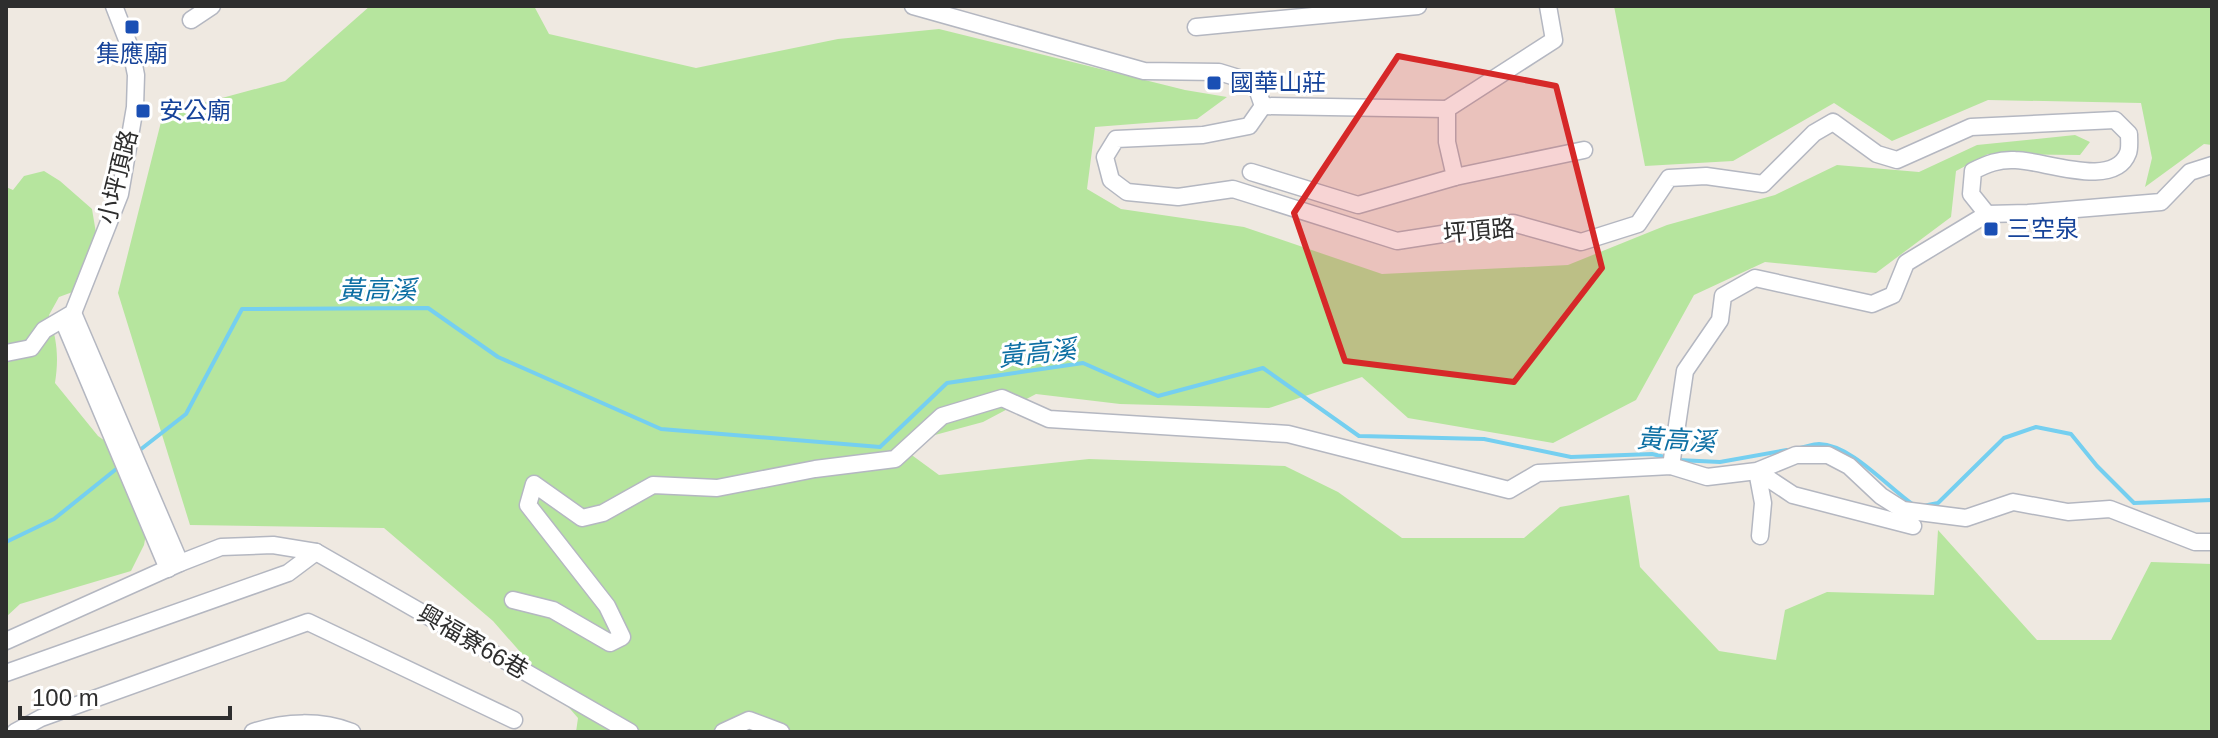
<svg xmlns="http://www.w3.org/2000/svg" width="2218" height="738" viewBox="0 0 2218 738" font-family="Helvetica,'Noto Sans TC',sans-serif">
<style>
.green{fill:#b6e59e}
.lines{fill:none;stroke-linecap:round;stroke-linejoin:round}
.stream{stroke:#75cff0;stroke-width:4}
.minor-casing{stroke:#b4b7c1;stroke-width:19}
.minor{stroke:#fff;stroke-width:16}
.marked{fill:#d62828;fill-opacity:0.2;stroke:#d62828;stroke-width:6;stroke-linejoin:round}
.transit-dot{fill:#1a4fb4;stroke:#fff;stroke-width:3}
.labels{text-anchor:middle;stroke-width:6;stroke-linejoin:round;paint-order:stroke}
.transit-label{font-size:24px;fill:#164399;stroke:#fff;text-anchor:start}
.street-label{font-size:24px;fill:#2e2e2e;stroke:#fff}
.water-label{font-size:26px;font-style:italic;fill:#0d6fa3;stroke:#fff}
</style>
<rect width="100%" height="100%" fill="#efe9e1"/>
<g class="green">
<polygon points="370,6 534,6 549,34 696,68 838,39 939,29 1185,90 1227,97 1197,119 1095,127 1087,189 1121,209 1244,227 1382,274 1568,265 1667,225 1775,195 1837,165 1919,172 1977,145 2075,135 2090,142 2080,155 1988,154 1956,171 1951,217 1876,273 1765,262 1694,295 1636,400 1553,443 1408,418 1362,377 1269,408 1120,404 1036,394 983,422 898,445 939,475 1089,459 1285,466 1338,492 1402,538 1524,538 1560,507 1629,495 1640,567 1719,651 1776,660 1785,610 1827,592 1934,595 1938,530 2037,640 2111,640 2151,562 2212,564 2212,732 576,732 578,718 493,621 384,528 190,525 118,293 163,114 285,81"/>
<polygon points="1614,6 2212,6 2212,145 2204,144 2145,187 2152,158 2141,103 1988,100 1892,141 1834,103 1733,161 1645,166"/>
<path d="M44 171 60 181 92 209 99 251 78 290 59 297 49 315C57 339 59 358 55 383L98 436 122 453 149 518 144 545 131 571 20 604 6 617V187L13 190 24 176Z"/>
</g>
<g class="lines">
<g class="stream">
<path d="M1800 448C1806 447 1813 444 1819 444 1852 445 1887 487 1915 506"/>
<polyline points="136,453 186,414 242,309 428,308 498,357 661,429 880,447 947,383 1083,363 1158,396 1263,368 1359,436 1484,439 1571,457 1652,454 1669,458"/>
<polyline points="1678,460 1720,462 1787,450"/>
<polyline points="1923,506 1938,503 2004,438 2036,427 2071,434 2097,466 2134,503 2212,500"/>
<polyline points="6,542 54,519 120,466"/>
</g>
<defs>
<g id="minor">
<path d="M913 6 1144 71 1219 72 1255 83 1263 106 1249 126 1203 135 1116 139 1105 157 1111 180 1127 192 1178 197 1233 189 1397 241 1513 223 1581 242 1638 224 1669 178 1706 176 1763 184 1814 133 1833 122 1877 154 1897 160 1971 127 2115 120 2129 134C2129 140 2130 148 2128 153 2114 190 2043 160 2015 160 1999 159 1987 164 1973 171L1971 194 1987 214 2028 213 2161 202 2190 172 2212 165"/>
<polyline points="191,20 212,6"/>
<polyline points="1196,27 1418,6"/>
<polyline points="1263,106 1447,109"/>
<polyline points="1251,172 1358,205 1455,177 1447,142 1447,109 1554,40 1548,6"/>
<polyline points="1455,177 1584,150"/>
<polyline points="73,313 180,563"/>
<polyline points="63,320 168,569"/>
<polyline points="6,353 31,348 44,330 73,313 120,194 135,107 136,75 131,50 114,6"/>
<polyline points="1671,466 1685,371 1720,320 1723,296 1755,278 1872,304 1893,295 1906,263 1987,214"/>
<polyline points="1760,536 1763,503 1757,471 1793,495 1913,526"/>
<polyline points="513,600 553,610 610,643 622,637 607,606 528,505 534,484 582,518 603,513 653,485 717,488 815,469 895,459 942,416 1002,398 1049,419 1288,434 1509,490 1538,473 1671,466 1707,477 1757,471 1796,455 1828,455 1849,466 1881,496 1903,510 1966,518 2013,502 2068,512 2110,509 2195,542 2212,542"/>
<polyline points="6,641 180,563 221,547 273,545 316,552 630,732"/>
<polyline points="6,673 288,573 316,552"/>
<polyline points="15,732 41,718 308,622 514,720"/>
<path d="M253 732C285 721 321 720 352 732"/>
<polyline points="723,732 749,720 781,732"/>
</g>
</defs>
<use href="#minor" class="minor-casing"/>
<use href="#minor" class="minor"/>
</g>
<path class="marked" d="M1398 56 1556 86 1602 268 1514 382 1345 361 1294 213Z"/>
<g class="transit-dot">
<rect x="124" y="19" width="16" height="16" rx="4"/>
<rect x="1206" y="75" width="16" height="16" rx="4"/>
<rect x="135" y="103" width="16" height="16" rx="4"/>
<rect x="1983" y="221" width="16" height="16" rx="4"/>
</g>
<g class="labels">
<g class="transit-label">
<text x="132" y="62" text-anchor="middle">集應廟</text>
<text x="1230" y="91">國華山莊</text>
<text x="159" y="119">安公廟</text>
<text x="2007" y="237">三空泉</text>
</g>
<g class="street-label">
<text transform="translate(118 177) rotate(-76)" y="8">小坪頂路</text>
<text transform="translate(1479 231) rotate(-5)" y="8">坪頂路</text>
<text transform="translate(473 642) rotate(30)" y="8">興福寮66巷</text>
</g>
<g class="water-label">
<text x="377" y="299">黃高溪</text>
<text transform="translate(1037 353) rotate(-6)" y="9">黃高溪</text>
<text transform="translate(1676 440) rotate(3)" y="9">黃高溪</text>
</g>
</g>
<rect width="2218" height="738" fill="none" stroke="#2e2e2e" stroke-width="16"/>
<path d="M20 706v12h210v-12" fill="none" stroke="#2e2e2e" stroke-width="4"/>
<text x="32" y="706" font-size="24" fill="#2e2e2e" stroke="#ffffff" stroke-width="6" paint-order="stroke">100 m</text>
</svg>
